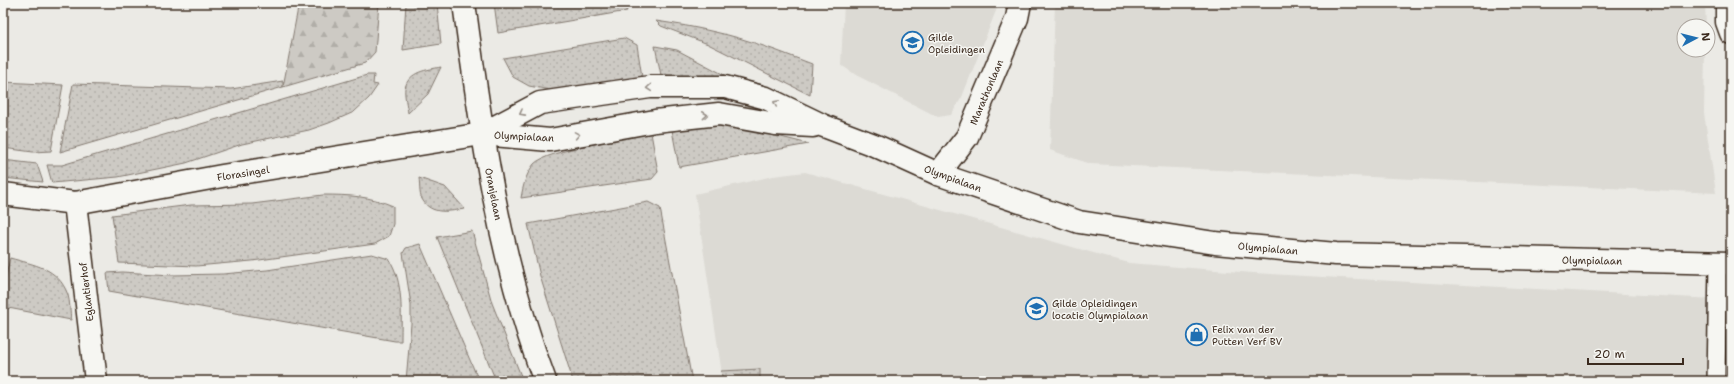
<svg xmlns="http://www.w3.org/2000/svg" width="1734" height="384" viewBox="0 0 1734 384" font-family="'Shantell Sans',sans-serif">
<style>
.built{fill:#dcdad4}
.green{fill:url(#green-dots);stroke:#847a71}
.forest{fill:url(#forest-firs);stroke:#847a71}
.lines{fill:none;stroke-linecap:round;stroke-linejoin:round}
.service-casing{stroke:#3b2a1e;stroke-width:20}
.minor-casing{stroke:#3b2a1e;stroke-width:25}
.tertiary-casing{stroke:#3b2a1e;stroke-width:25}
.service{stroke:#f6f6f2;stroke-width:17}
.minor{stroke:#f6f6f2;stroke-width:22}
.tertiary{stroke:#f6f6f2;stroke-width:22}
.oneway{stroke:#989088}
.labels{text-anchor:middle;stroke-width:3;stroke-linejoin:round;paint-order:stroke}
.poi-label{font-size:10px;fill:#3b2a1e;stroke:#f6f6f2;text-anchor:start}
.street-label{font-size:10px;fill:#3b2a1e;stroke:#f6f6f2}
</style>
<defs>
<pattern id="green-dots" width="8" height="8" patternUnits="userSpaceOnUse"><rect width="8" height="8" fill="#cdcac4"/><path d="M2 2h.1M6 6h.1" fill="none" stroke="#b1aea8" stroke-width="1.8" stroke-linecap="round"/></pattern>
<pattern id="forest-firs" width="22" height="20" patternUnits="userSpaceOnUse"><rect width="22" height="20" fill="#cdcac4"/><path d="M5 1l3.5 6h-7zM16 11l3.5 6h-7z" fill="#b1aea8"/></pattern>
</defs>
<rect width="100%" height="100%" fill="#ebeae5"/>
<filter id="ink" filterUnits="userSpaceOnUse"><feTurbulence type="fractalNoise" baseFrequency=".025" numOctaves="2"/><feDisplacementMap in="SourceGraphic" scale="8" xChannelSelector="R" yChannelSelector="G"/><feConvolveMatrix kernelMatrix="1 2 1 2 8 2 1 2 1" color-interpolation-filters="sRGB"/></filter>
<g filter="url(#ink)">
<g class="built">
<polygon points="844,3 999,3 962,97 951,115 938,117 856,75 841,65"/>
<polygon points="1055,3 1705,3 1706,26 1684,26 1684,50 1705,50 1704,113 1716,193 1090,164 1050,150"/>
<polygon points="805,172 1129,263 1253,273 1731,300 1731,381 723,381 695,194 773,176"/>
</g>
<g class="green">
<polygon points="406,3 437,3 441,44 403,50"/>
<polygon points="494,3 625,3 627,11 498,33"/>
<path d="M656 21C676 24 695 27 715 32 748 39 780 52 812 64L810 95 708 44 661 26Z"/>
<polygon points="624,38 637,45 642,77 550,90 529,86 513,77 503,58"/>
<polygon points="655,46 677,50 732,79 661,75"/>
<path d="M441 67 428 94 408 113C407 106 404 95 405 88 409 71 427 70 441 67Z"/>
<polygon points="367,75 374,75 373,84 378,85 369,98 354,112 329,123 309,130 242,144 186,163 118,177 52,183 47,165 62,165"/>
<polygon points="283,81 283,87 60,152 73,84 231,89"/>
<polygon points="3,82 63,85 51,151 33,152 3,148"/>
<polygon points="727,126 761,132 809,144 679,167 672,130 693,127"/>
<path d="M651 133 658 172 652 179 521 198C523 186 526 174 534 164 547 150 628 138 651 133Z"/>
<polygon points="3,160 37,164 43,182 3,178"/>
<path d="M419 178 445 187 465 209C450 211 431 216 422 199 419 194 420 184 419 178Z"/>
<path d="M323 195C348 195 370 196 393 206V224L389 236 375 244 252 261 196 266 119 263 112 215 191 205 252 204Z"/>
<polygon points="648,202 660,208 692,381 573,381 540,276 528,224"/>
<polygon points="472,231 492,303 523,381 496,381 437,237"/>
<polygon points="420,244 479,381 406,381 411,324 411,305 403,253 406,248"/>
<path d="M372 254 389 259C404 282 401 314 401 341H395L109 291 107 273 122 272 172 275 223 274 267 270Z"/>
<path d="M10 258C34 265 58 267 68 295 70 302 70 312 71 320L3 307V290Z"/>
<polygon points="760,369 760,381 723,381 721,371"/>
</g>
<polygon class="forest" points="299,3 379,3 375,52 365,63 283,87"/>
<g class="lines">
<defs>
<polyline id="service" points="1716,381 1718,263"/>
<g id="minor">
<polyline points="1727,3 1727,22 1731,33"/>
<polyline points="482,134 540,103 650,87 725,87 766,98 824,126 874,145 938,174 1079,222 1215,243 1336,254 1731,263"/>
<polyline points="938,174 967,137 1017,18 1020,3"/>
<polyline points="3,194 75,203 222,176 482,134 550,140 655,121 719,114 775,124 813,126"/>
<polyline points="75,203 96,381"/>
</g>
<path id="tertiary" d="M464 3C481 131 499 260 545 381"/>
</defs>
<use href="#service" class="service-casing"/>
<use href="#minor" class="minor-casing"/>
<use href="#tertiary" class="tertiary-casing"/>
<use href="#service" class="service"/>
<use href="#minor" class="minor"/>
<use href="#tertiary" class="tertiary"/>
</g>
<defs><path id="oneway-chevron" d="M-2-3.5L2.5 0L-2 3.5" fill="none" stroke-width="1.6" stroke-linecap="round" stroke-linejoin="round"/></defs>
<g class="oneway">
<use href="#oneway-chevron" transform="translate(649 88) rotate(175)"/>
<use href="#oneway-chevron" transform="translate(776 103) rotate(-154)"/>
<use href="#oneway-chevron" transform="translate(522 113) rotate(152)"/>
<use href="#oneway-chevron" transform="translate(705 115) rotate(-6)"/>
<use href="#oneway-chevron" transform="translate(577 135) rotate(-10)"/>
</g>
</g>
<defs>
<symbol id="university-ring" viewBox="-11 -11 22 22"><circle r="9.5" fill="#f6f6f2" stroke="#1f6fb2" stroke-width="1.5"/><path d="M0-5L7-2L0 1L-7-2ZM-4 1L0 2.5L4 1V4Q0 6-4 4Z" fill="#1f6fb2"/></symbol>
<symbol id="school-ring" viewBox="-11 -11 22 22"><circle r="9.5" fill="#f6f6f2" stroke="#1f6fb2" stroke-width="1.5"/><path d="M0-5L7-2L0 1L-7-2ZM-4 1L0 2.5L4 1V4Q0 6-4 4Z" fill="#1f6fb2"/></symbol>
<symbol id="shop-ring" viewBox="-11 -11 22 22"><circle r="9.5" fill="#f6f6f2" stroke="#1f6fb2" stroke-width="1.5"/><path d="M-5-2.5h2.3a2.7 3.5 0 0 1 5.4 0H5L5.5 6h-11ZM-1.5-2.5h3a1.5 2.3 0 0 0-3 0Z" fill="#1f6fb2"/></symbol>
</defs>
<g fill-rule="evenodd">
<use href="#university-ring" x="900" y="30" width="25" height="25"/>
<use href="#school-ring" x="1024" y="296" width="25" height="25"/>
<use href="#shop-ring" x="1184" y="322" width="25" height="25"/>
</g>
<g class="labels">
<g class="poi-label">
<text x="928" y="41">Gilde<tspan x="928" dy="12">Opleidingen</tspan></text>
<text x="1052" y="307">Gilde Opleidingen<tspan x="1052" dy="12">locatie Olympialaan</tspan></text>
<text x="1212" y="333">Felix van der<tspan x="1212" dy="12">Putten Verf BV</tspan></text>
</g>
<g class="street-label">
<text transform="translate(986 92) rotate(-67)" y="4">Marathonlaan</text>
<text transform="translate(524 136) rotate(3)" y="4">Olympialaan</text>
<text transform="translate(243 173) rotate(-9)" y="4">Florasingel</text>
<text transform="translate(953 178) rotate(20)" y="4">Olympialaan</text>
<text transform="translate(494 194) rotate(79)" y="4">Oranjelaan</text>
<text transform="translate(1268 248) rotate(5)" y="4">Olympialaan</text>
<text transform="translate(1592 260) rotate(1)" y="4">Olympialaan</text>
<text transform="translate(86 292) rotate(-97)" y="4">Eglantierhof</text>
</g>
</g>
<rect width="1734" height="384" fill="none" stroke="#f6f6f2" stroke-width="16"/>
<rect x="8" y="8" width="1718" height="368" fill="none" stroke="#3b2a1e" stroke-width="1.5" filter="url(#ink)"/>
<g transform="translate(1696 38) rotate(83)"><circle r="19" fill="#f6f6f2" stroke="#aba49d"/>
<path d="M0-3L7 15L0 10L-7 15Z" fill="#1f6fb2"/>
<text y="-6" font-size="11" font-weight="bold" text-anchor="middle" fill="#3b2a1e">N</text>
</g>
<path d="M1588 358v6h95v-6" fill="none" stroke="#3b2a1e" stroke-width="2"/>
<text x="1594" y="358" font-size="12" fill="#3b2a1e" stroke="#f6f6f2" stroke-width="3" paint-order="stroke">20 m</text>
</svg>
